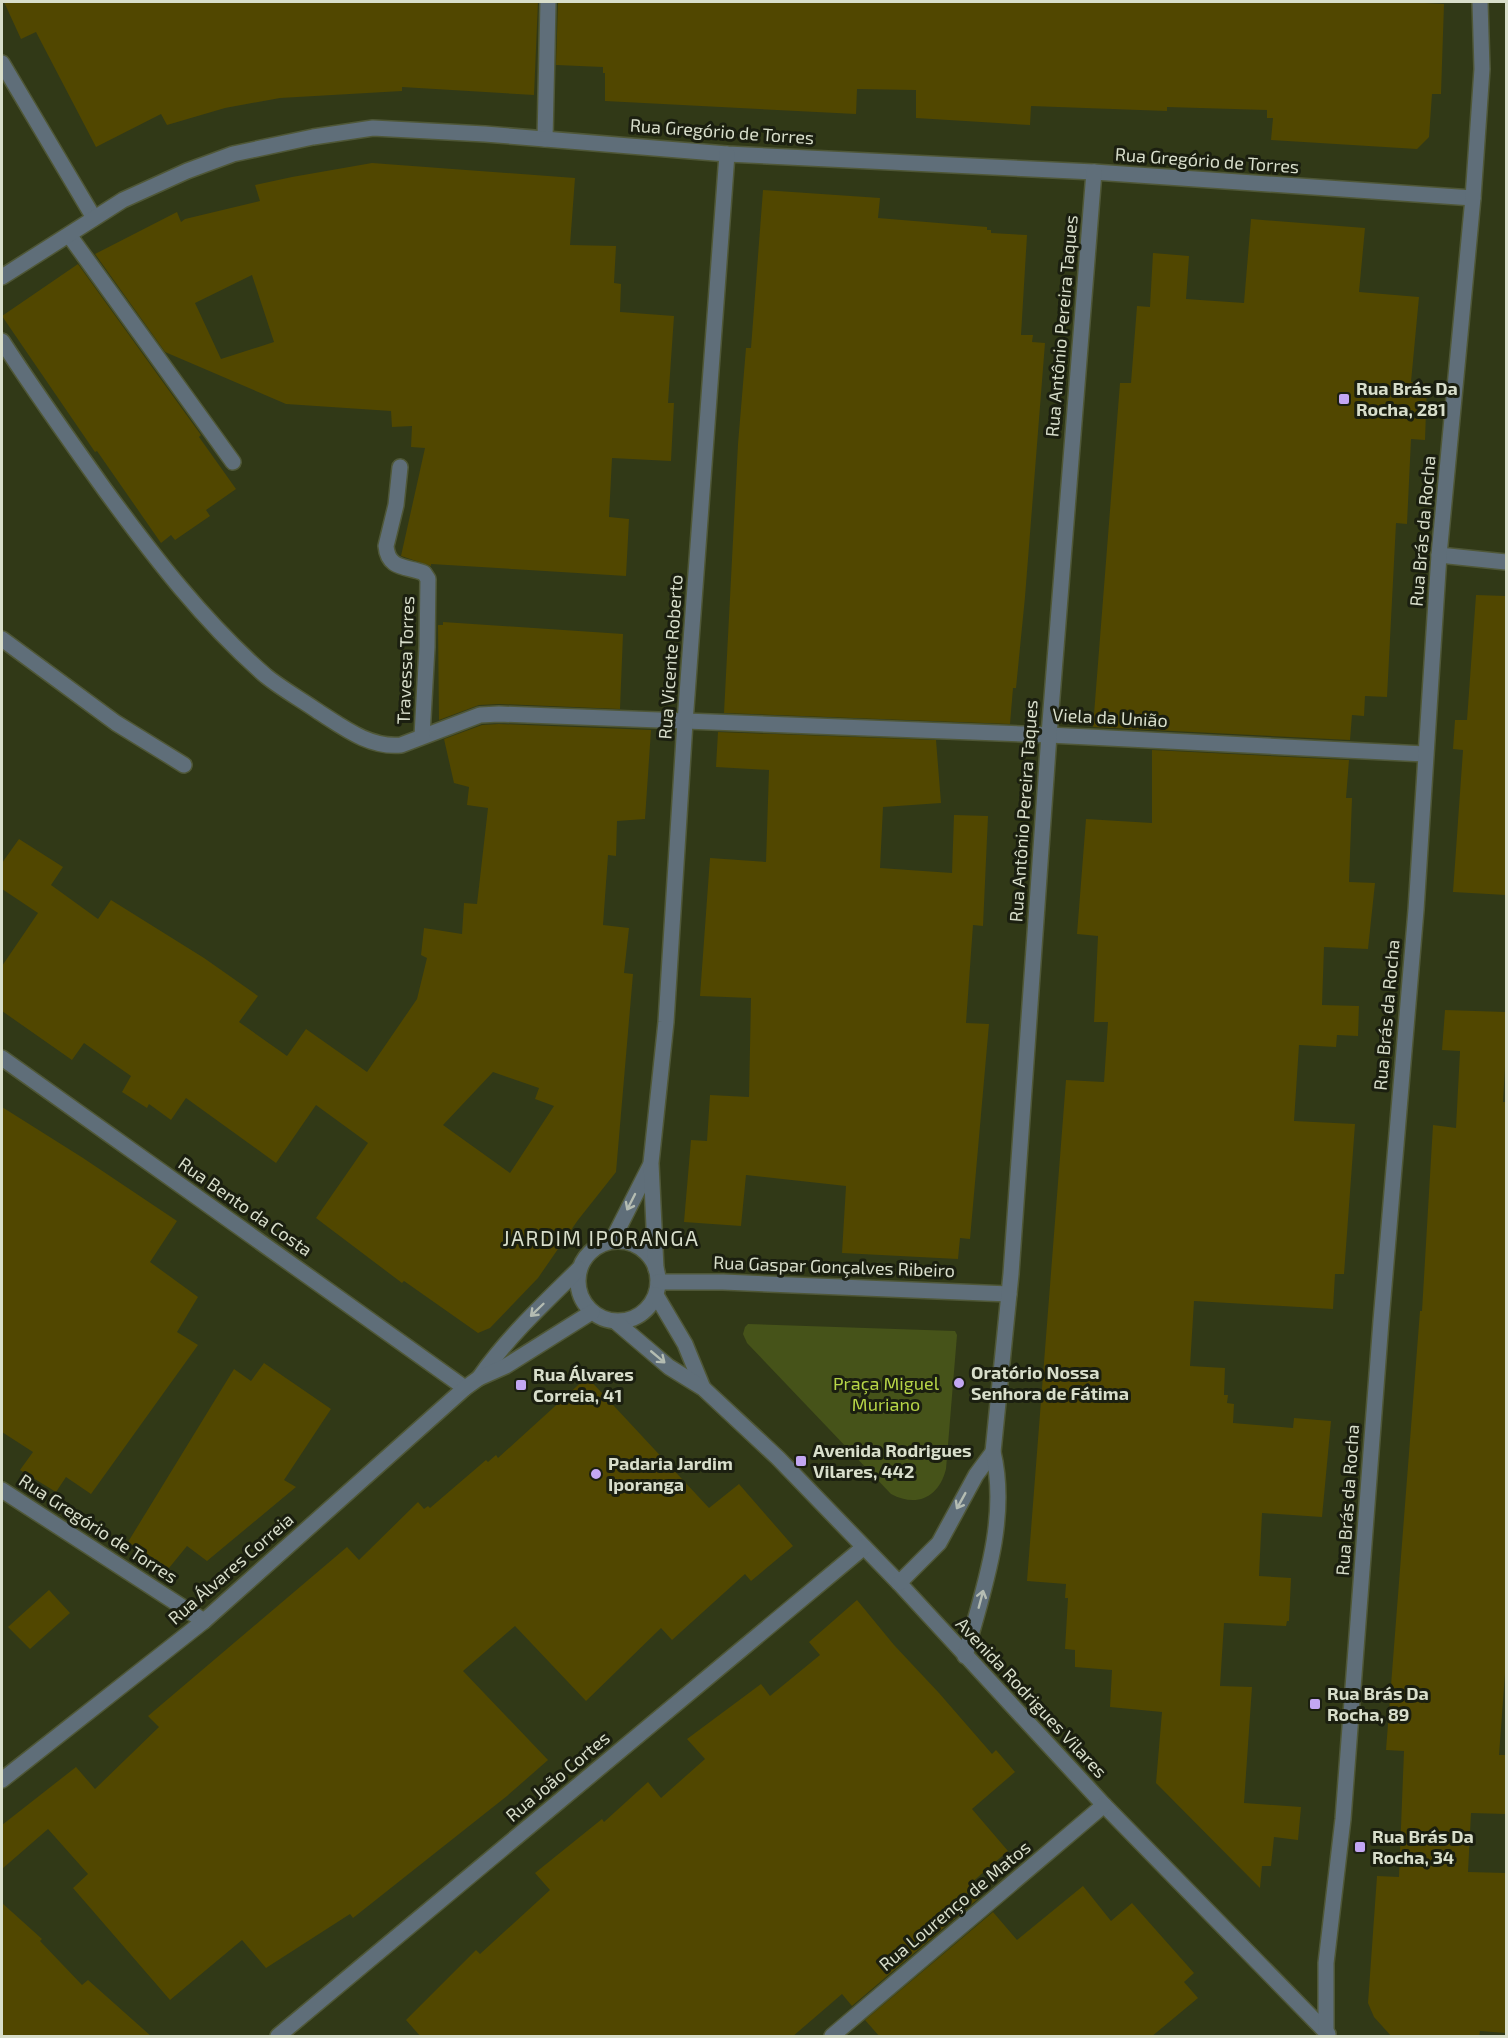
<svg xmlns="http://www.w3.org/2000/svg" width="1508" height="2038" viewBox="0 0 1508 2038" font-family="'Exo 2',sans-serif">
<style>
.green{fill:#465319}
.building{fill:#514700;fill-rule:evenodd}
.lines{fill:none;stroke-linecap:round;stroke-linejoin:round}
.minor-casing{stroke:#4f5737;stroke-width:18}
.minor{stroke:#5f6e79;stroke-width:15}
.oneway{stroke:#b4bcb2}
.poi-dot{fill:#c3a7f2;stroke:#1b1f10;stroke-width:2}
.labels{text-anchor:middle;stroke-width:6;stroke-linejoin:round;paint-order:stroke}
.street-label{font-size:18px;fill:#d8decb;stroke:#1b1f10}
.poi-label{font-size:18px;font-weight:bold;fill:#d8decb;stroke:#1b1f10;text-anchor:start}
.park-label{font-size:18px;fill:#b7d547;stroke:#1b1f10}
.quarter-label{font-size:21px;letter-spacing:1.5px;fill:#d8decb;stroke:#1b1f10}
</style>
<rect width="100%" height="100%" fill="#313917"/>
<path class="green" d="M748 1324 955 1331 957 1335 946 1469C939 1497 917 1508 891 1494L747 1343 743 1334 745 1327Z"/>
<g class="building">
<polygon points="4,2 538,2 534,95 402,87 402,91 280,98 225,108 167,125 161,114 96,147 36,32 21,39"/>
<polygon points="558,2 1406,2 1444,4 1441,94 1432,94 1429,137 1417,149 1271,140 1273,118 1267,118 1267,110 1167,107 1167,111 1031,106 1030,125 916,118 916,90 857,89 856,114 605,101 605,73 603,73 603,67 556,65"/>
<path d="M372 163 575 178 570 245 616 246 614 283 621 284 620 312 674 316 668 403H674L671 461 612 458 609 517 629 519 626 576 431 564V566L401 556 425 448 411 447 412 426 392 427 391 411 286 404 165 352 95 254 177 212 181 222 185 219 260 201 255 185 292 177ZM252 275 274 342 221 359 195 303Z"/>
<polygon points="763,190 880,198 878,218 987,227 987,230 991,230 991,233 1027,235 1021,335 1033,335 1032,342 1045,343 1025,597 1016,688 1013,688 1010,724 724,713 738,444 746,348 751,348"/>
<polygon points="1251,219 1365,228 1359,292 1419,297 1411,382 1427,383 1425,440 1411,439 1407,524 1396,523 1387,697 1365,696 1364,716 1352,715 1350,740 1093,727 1120,383 1131,383 1137,306 1150,307 1153,253 1189,256 1186,299 1244,303"/>
<polygon points="78,264 201,435 199,437 236,489 206,510 210,516 175,540 171,535 161,543 97,451 95,452 2,316"/>
<polygon points="1476,595 1506,596 1506,895 1453,892 1463,750 1453,749 1455,720 1467,720"/>
<polygon points="443,622 623,634 620,709 499,704 479,705 439,720 438,625 443,625"/>
<path d="M499 724 651 730 645 819 617 821 616 856 608 855 603 925 629 928 624 973 633 974 616 1172 578 1220 538 1278 490 1328 478 1333 404 1281 402 1283 316 1218 368 1143 316 1105 276 1163 186 1098 171 1120 149 1104 147 1108 122 1092 131 1076 84 1043 72 1060 2 1011V966L38 913 2 889V863L19 839 63 867 51 885 98 919 111 900 204 958 258 996 239 1022 287 1056 306 1029 367 1072 417 999 427 958 421 955 424 928 462 934 464 903 477 904 488 808 467 805 469 787 454 783 444 739 482 725ZM493 1072 539 1088 535 1099 554 1106 510 1173 443 1125Z"/>
<polygon points="718,732 936,740 941,803 883,807 880,868 952,873 954,815 988,816 983,926 973,925 966,1023 989,1024 970,1239 960,1238 958,1259 842,1253 846,1186 746,1175 741,1226 684,1222 691,1140 707,1141 710,1095 749,1097 751,998 700,996 710,858 766,862 769,770 716,767"/>
<polygon points="1152,750 1349,760 1346,798 1352,798 1349,882 1375,883 1368,949 1324,947 1322,1005 1359,1006 1358,1036 1337,1035 1336,1047 1299,1045 1294,1121 1355,1124 1344,1274 1335,1274 1333,1309 1194,1301 1190,1366 1225,1368 1224,1395 1228,1395 1227,1403 1234,1404 1233,1423 1293,1428 1294,1418 1331,1421 1322,1517 1262,1513 1259,1576 1291,1578 1289,1621 1287,1621 1286,1626 1224,1623 1220,1686 1252,1687 1244,1803 1301,1807 1298,1840 1274,1837 1271,1866 1262,1866 1260,1888 1156,1783 1162,1712 1110,1707 1112,1670 1075,1667 1075,1650 1065,1649 1068,1598 1065,1598 1066,1584 1027,1581 1066,1080 1104,1082 1108,1022 1094,1022 1098,936 1077,934 1086,819 1152,823"/>
<polygon points="1445,1010 1506,1012 1506,1050 1503,1102 1506,1102 1506,1660 1499,1755 1506,1755 1506,1814 1471,1813 1468,1872 1506,1873 1506,2033 1480,2031 1479,2037 1392,2037 1374,2017 1368,2003 1377,1876 1399,1877 1404,1751 1386,1750 1420,1311 1422,1311 1433,1125 1456,1128 1460,1051 1442,1050"/>
<polygon points="2,1107 83,1158 177,1221 150,1262 198,1297 177,1332 198,1345 91,1494 66,1477 56,1492 20,1470 33,1452 2,1432"/>
<polygon points="264,1363 331,1409 284,1480 296,1487 207,1561 187,1546 169,1568 128,1542 234,1369 251,1381"/>
<polygon points="587,1377 709,1508 739,1484 793,1546 751,1581 745,1574 672,1640 661,1628 586,1701 515,1626 463,1671 548,1760 507,1796 353,1918 350,1914 266,1968 242,1940 170,2000 73,1888 88,1874 48,1829 2,1869 2,1825 76,1767 95,1789 159,1727 148,1716 347,1547 359,1560 418,1502 424,1509 428,1506 430,1508 486,1460 488,1462 496,1455 498,1458"/>
<polygon points="49,1590 70,1613 30,1649 8,1627"/>
<polygon points="857,1600 894,1645 939,1693 992,1754 996,1750 1015,1772 972,1809 1008,1851 970,1884 980,1897 852,2006 842,1994 792,2037 421,2037 406,2020 476,1950 480,1954 550,1890 535,1873 602,1819 604,1822 648,1782 661,1798 705,1759 687,1739 761,1684 770,1696 820,1655 809,1642"/>
<polygon points="1083,1886 1111,1921 1132,1903 1194,1973 1184,1982 1198,1998 1151,2037 880,2037 865,2020 993,1912 1017,1940"/>
<polygon points="2,1903 42,1939 40,1941 82,1985 88,1980 152,2037 2,2037"/>
</g>
<g class="lines">
<defs>
<g id="minor">
<polyline points="2,63 94,218"/>
<polyline points="545,139 548,2"/>
<polyline points="69,235 233,462"/>
<polyline points="2,277 123,200 187,171 233,154 313,137 373,128 485,134 727,154 1094,172 1473,198"/>
<path d="M2 341C35 392 70 441 105 490 154 557 204 622 266 676 282 689 302 700 319 712 344 728 370 748 401 745L480 715 499 714 1049 735 1425 754"/>
<path d="M400 467 396 505 386 546C388 570 407 566 424 573L428 579 427 647 422 736"/>
<polyline points="1439,555 1506,562"/>
<polyline points="2,639 116,723 184,765"/>
<polyline points="2,1058 465,1388"/>
<circle cx="618" cy="1281" r="40"/>
<polyline points="612,1241 650,1166"/>
<polyline points="656,1269 651,1163 666,1022 685,722 727,154"/>
<polyline points="658,1282 723,1282 1009,1294"/>
<polyline points="656,1295 685,1344 703,1388"/>
<polyline points="616,1322 669,1367 703,1388 778,1458 899,1583 1104,1805 1328,2034"/>
<path d="M479 1378C508 1337 543 1304 579 1269"/>
<polyline points="2,1490 204,1621"/>
<polyline points="899,1583 939,1543 976,1475 993,1452"/>
<path d="M965 1656C983 1591 1009 1519 993 1452L1011 1274 1049 735 1094 172"/>
<polyline points="2,1780 204,1621 465,1388 479,1378 506,1366 592,1312"/>
<polyline points="1326,2032 1326,1963 1343,1819 1381,1321 1416,910 1439,555 1473,198 1482,69 1480,2"/>
<polyline points="278,2036 864,1547"/>
<polyline points="832,2036 1104,1805"/>
</g>
</defs>
<use href="#minor" class="minor-casing"/>
<use href="#minor" class="minor"/>
</g>
<defs><path id="oneway-shaft" d="M-6 0H5M1.5-3L5.5 0L1.5 3" fill="none" stroke-width="1.6" stroke-linecap="round" stroke-linejoin="round" transform="scale(1.5)"/></defs>
<g class="oneway">
<use href="#oneway-shaft" transform="translate(631 1202) rotate(117)"/>
<use href="#oneway-shaft" transform="translate(537 1310) rotate(136)"/>
<use href="#oneway-shaft" transform="translate(658 1357) rotate(40)"/>
<use href="#oneway-shaft" transform="translate(961 1501) rotate(119)"/>
<use href="#oneway-shaft" transform="translate(981 1599) rotate(-75)"/>
</g>
<g class="poi-dot">
<rect x="1338" y="393" width="12" height="12" rx="3"/>
<circle cx="959" cy="1383" r="6"/>
<rect x="515" y="1379" width="12" height="12" rx="3"/>
<rect x="795" y="1455" width="12" height="12" rx="3"/>
<circle cx="596" cy="1474" r="6"/>
<rect x="1309" y="1698" width="12" height="12" rx="3"/>
<rect x="1354" y="1841" width="12" height="12" rx="3"/>
</g>
<g class="labels">
<g class="street-label">
<text transform="translate(722 132) rotate(4)" y="6">Rua Gregório de Torres</text>
<text transform="translate(1207 161) rotate(4)" y="6">Rua Gregório de Torres</text>
<text transform="translate(1062 326) rotate(-85)" y="6">Rua Antônio Pereira Taques</text>
<text transform="translate(1423 531) rotate(-85)" y="6">Rua Brás da Rocha</text>
<text transform="translate(671 657) rotate(-86)" y="6">Rua Vicente Roberto</text>
<text transform="translate(406 660) rotate(-88)" y="6">Travessa Torres</text>
<text transform="translate(1110 718) rotate(3)" y="6">Viela da União</text>
<text transform="translate(1024 811) rotate(-86)" y="6">Rua Antônio Pereira Taques</text>
<text transform="translate(1387 1015) rotate(-85)" y="6">Rua Brás da Rocha</text>
<text transform="translate(245 1207) rotate(35)" y="6">Rua Bento da Costa</text>
<text transform="translate(834 1267) rotate(2)" y="6">Rua Gaspar Gonçalves Ribeiro</text>
<text transform="translate(1348 1500) rotate(-86)" y="6">Rua Brás da Rocha</text>
<text transform="translate(98 1529) rotate(33)" y="6">Rua Gregório de Torres</text>
<text transform="translate(231 1569) rotate(-41)" y="6">Rua Álvares Correia</text>
<text transform="translate(1031 1698) rotate(47)" y="6">Avenida Rodrigues Vilares</text>
<text transform="translate(558 1777) rotate(-40)" y="6">Rua João Cortes</text>
<text transform="translate(955 1906) rotate(-40)" y="6">Rua Lourenço de Matos</text>
</g>
<g class="poi-label">
<text x="1356" y="395">Rua Brás Da<tspan x="1356" dy="21">Rocha, 281</tspan></text>
<text x="971" y="1379">Oratório Nossa<tspan x="971" dy="21">Senhora de Fátima</tspan></text>
<text x="533" y="1381">Rua Álvares<tspan x="533" dy="21">Correia, 41</tspan></text>
<text x="813" y="1457">Avenida Rodrigues<tspan x="813" dy="21">Vilares, 442</tspan></text>
<text x="608" y="1470">Padaria Jardim<tspan x="608" dy="21">Iporanga</tspan></text>
<text x="1327" y="1700">Rua Brás Da<tspan x="1327" dy="21">Rocha, 89</tspan></text>
<text x="1372" y="1843">Rua Brás Da<tspan x="1372" dy="21">Rocha, 34</tspan></text>
</g>
<g class="park-label">
<text x="886" y="1390">Praça Miguel<tspan x="886" dy="21">Muriano</tspan></text>
</g>
<g class="quarter-label">
<text x="601" y="1246">JARDIM IPORANGA</text>
</g>
</g>
<rect width="1508" height="2038" fill="none" stroke="#d8decb" stroke-width="6"/>
</svg>
